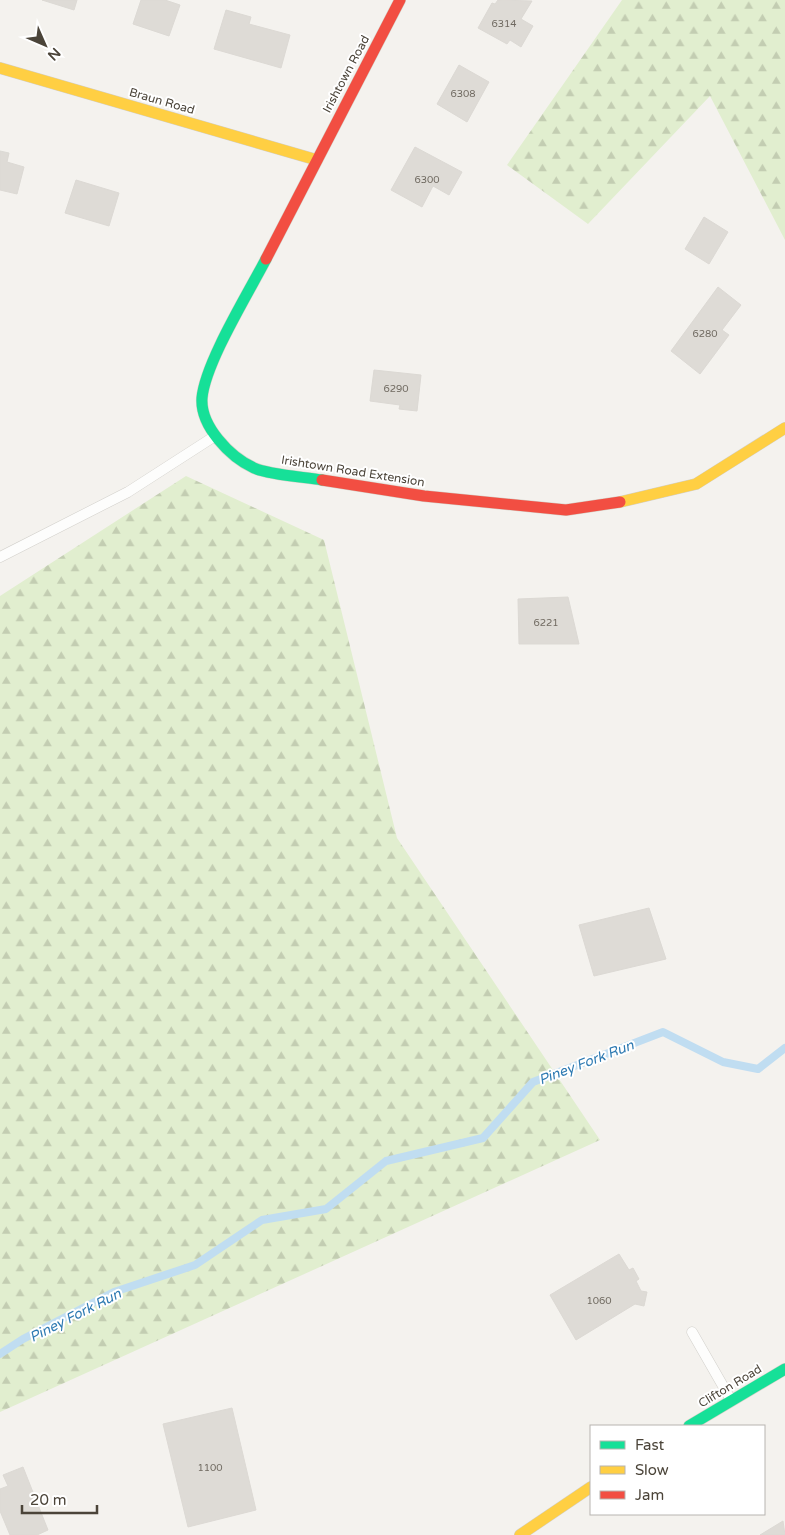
<svg xmlns="http://www.w3.org/2000/svg" width="785" height="1535" viewBox="0 0 785 1535" font-family="'Varela Round',sans-serif">
<style>
.forest{fill:url(#forest-firs)}
.lines{fill:none;stroke-linecap:round;stroke-linejoin:round}
.stream{stroke:#c0ddf1;stroke-width:8}
.building{fill:#dedbd6;stroke:#dcd9d4}
.lane-casing{stroke:#d2d0cb;stroke-width:11}
.fast-casing{stroke:#d3cfc5;stroke-width:12}
.slow-casing{stroke:#d3cfc5;stroke-width:12}
.jam-casing{stroke:#d3cfc5;stroke-width:12}
.lane{stroke:#fdfdfc;stroke-width:10}
.fast{stroke:#16e098;stroke-width:11}
.slow{stroke:#ffcf43;stroke-width:11}
.jam{stroke:#f24e42;stroke-width:11}
.labels{text-anchor:middle;stroke-width:4;stroke-linejoin:round;paint-order:stroke}
.number-label{font-size:10px;fill:#706a61}
.street-label{font-size:12px;fill:#4b4439;stroke:#fff}
.water-label{font-size:14px;font-style:italic;fill:#2e7ab2;stroke:#fff}
</style>
<defs>
<pattern id="forest-firs" width="22" height="20" patternUnits="userSpaceOnUse" patternTransform="scale(1.25)"><rect width="22" height="20" fill="#e1eecf"/><path d="M5 1l3.5 6h-7zM16 11l3.5 6h-7z" fill="#c3cdb2"/></pattern>
</defs>
<rect width="100%" height="100%" fill="#f4f2ee"/>
<g class="forest">
<polygon points="622,0 785,0 785,240 710,96 588,224 507,165"/>
<polygon points="186,476 324,540 397,838 600,1140 0,1412 0,596"/>
</g>
<g class="lines">
<polyline class="stream" points="0,1354 23,1339 114,1292 195,1265 262,1220 326,1209 386,1161 483,1138 533,1082 663,1032 723,1062 758,1069 785,1048"/>
</g>
<g class="building">
<polygon points="42,0 77,0 74,10"/>
<polygon points="141,0 165,0 180,5 169,36 133,24"/>
<polygon points="498,0 532,1 521,19 533,26 521,47 510,40 507,44 478,28 492,3 495,4"/>
<polygon points="226,10 251,17 249,24 290,35 281,68 214,49"/>
<polygon points="459,65 489,82 467,122 437,104"/>
<polygon points="415,147 462,172 449,195 433,186 422,207 391,190"/>
<polygon points="0,151 9,153 7,162 24,167 17,194 0,190"/>
<polygon points="76,180 119,193 109,226 65,213"/>
<polygon points="704,217 728,232 709,264 685,249"/>
<polygon points="718,287 741,305 722,330 729,335 700,374 671,351"/>
<polygon points="374,370 421,375 417,411 399,409 400,405 370,401"/>
<polygon points="568,597 579,644 519,644 518,599"/>
<polygon points="649,908 666,959 594,976 579,925"/>
<polygon points="619,1254 629,1270 633,1268 639,1279 636,1281 641,1291 647,1292 644,1306 635,1304 576,1340 550,1295"/>
<polygon points="232,1408 256,1510 188,1527 163,1424"/>
<polygon points="23,1467 48,1530 37,1535 10,1535 0,1511 0,1489 8,1486 3,1475"/>
<polygon points="783,1521 785,1535 760,1535"/>
</g>
<g class="lines">
<defs>
<g id="lane">
<polyline points="0,557 128,492 215,436"/>
<polyline points="692,1332 731,1400"/>
</g>
<g id="fast">
<path d="M266 259C249 292 205 363 202 398 200 426 230 457 254 468 269 475 305 477 322 480"/>
<polyline points="689,1426 785,1369"/>
</g>
<g id="slow">
<polyline points="0,68 317,160"/>
<polyline points="620,502 696,484 785,428"/>
<polyline points="520,1535 591,1487"/>
</g>
<g id="jam">
<polyline points="266,259 400,0"/>
<polyline points="322,480 424,496 566,510 620,502"/>
</g>
</defs>
<use href="#lane" class="lane-casing"/>
<use href="#fast" class="fast-casing"/>
<use href="#slow" class="slow-casing"/>
<use href="#jam" class="jam-casing"/>
<use href="#lane" class="lane"/>
<use href="#fast" class="fast"/>
<use href="#slow" class="slow"/>
<use href="#jam" class="jam"/>
</g>
<g class="labels">
<g class="number-label">
<text x="504" y="27">6314</text>
<text x="463" y="97">6308</text>
<text x="427" y="183">6300</text>
<text x="705" y="337">6280</text>
<text x="396" y="392">6290</text>
<text x="546" y="626">6221</text>
<text x="599" y="1304">1060</text>
<text x="210" y="1471">1100</text>
</g>
<g class="street-label">
<text transform="translate(346 74) rotate(-62)" y="4">Irishtown Road</text>
<text transform="translate(162 101) rotate(16)" y="4">Braun Road</text>
<text transform="translate(353 471) rotate(9)" y="4">Irishtown Road Extension</text>
<text transform="translate(730 1386) rotate(-31)" y="4">Clifton Road</text>
</g>
<g class="water-label">
<text transform="translate(586 1062) rotate(-21)" y="5">Piney Fork Run</text>
<text transform="translate(75 1315) rotate(-27)" y="5">Piney Fork Run</text>
</g>
</g>
<rect x="590" y="1425" width="175" height="90" fill="#ffffff" stroke="#b7b4b0"/>
<rect x="600" y="1441" width="25" height="8" fill="#16e098" stroke="#b7b4b0"/>
<text x="635" y="1450" font-size="15" fill="#4b4439">Fast</text>
<rect x="600" y="1466" width="25" height="8" fill="#ffcf43" stroke="#b7b4b0"/>
<text x="635" y="1475" font-size="15" fill="#4b4439">Slow</text>
<rect x="600" y="1491" width="25" height="8" fill="#f24e42" stroke="#b7b4b0"/>
<text x="635" y="1500" font-size="15" fill="#4b4439">Jam</text>
<g transform="translate(45 45) rotate(135)" stroke="#ffffff" stroke-width="4" paint-order="stroke">
<path d="M0-4L9 19L0 12L-9 19Z" fill="#4b4439"/>
<text y="-8" font-size="14" font-weight="bold" text-anchor="middle" fill="#4b4439">N</text>
</g>
<path d="M22 1505v8h75v-8" fill="none" stroke="#4b4439" stroke-width="2.5"/>
<text x="30" y="1505" font-size="15" fill="#4b4439" stroke="#ffffff" stroke-width="4" paint-order="stroke">20 m</text>
</svg>
